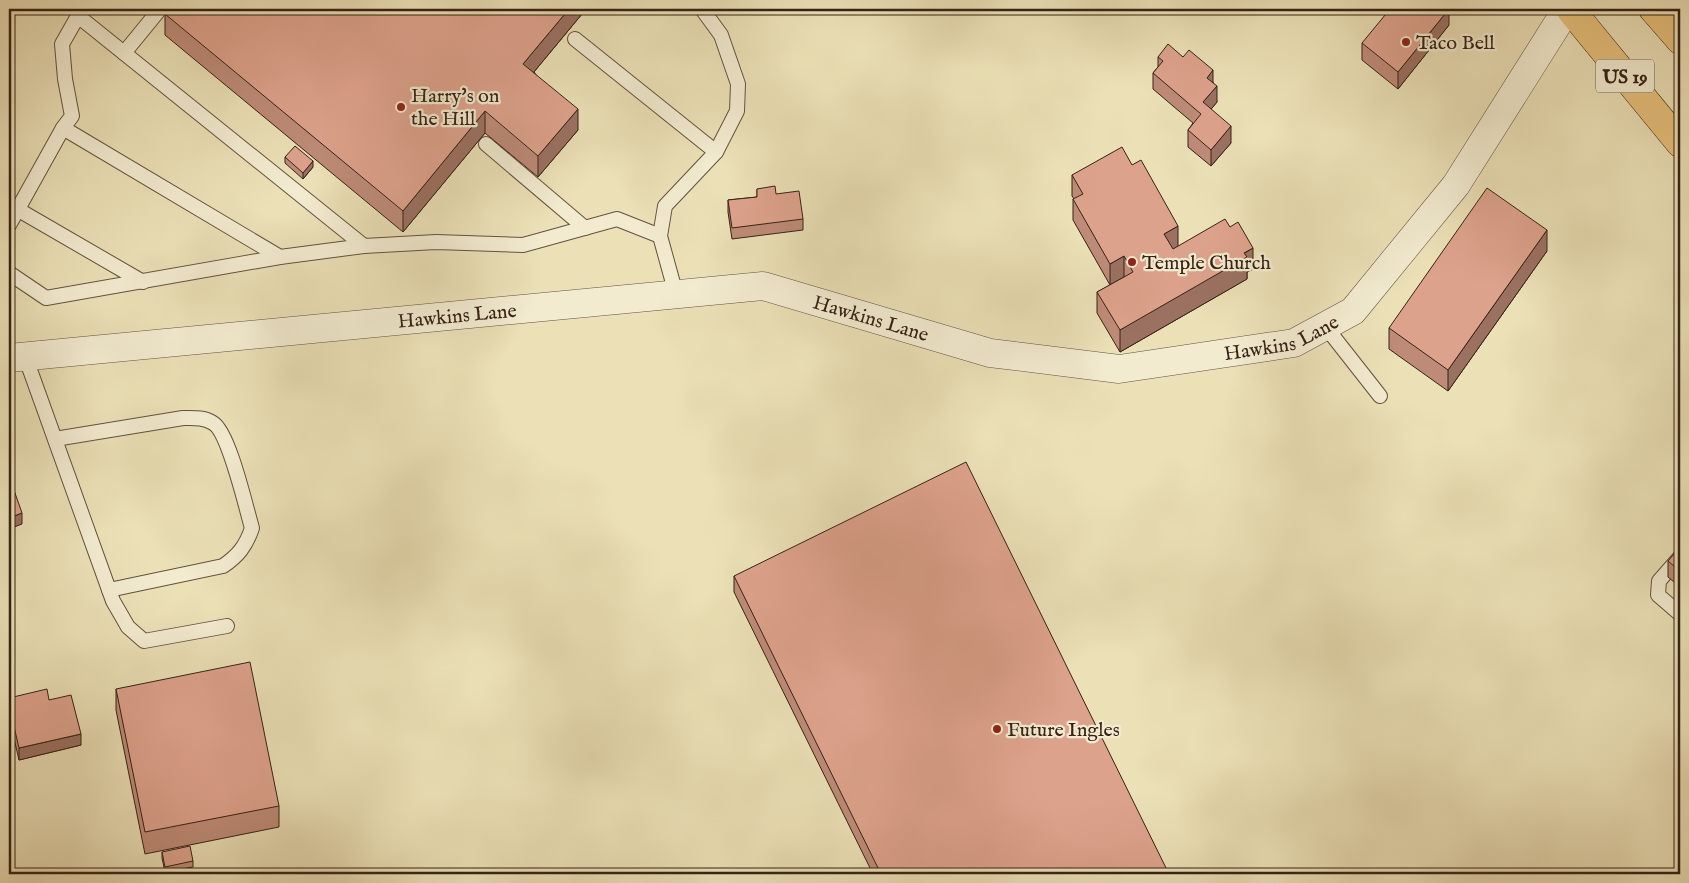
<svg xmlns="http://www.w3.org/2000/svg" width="1689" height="883" viewBox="0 0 1689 883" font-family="'IM FELL English',serif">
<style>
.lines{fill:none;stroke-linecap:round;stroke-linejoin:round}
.lane-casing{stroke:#63523e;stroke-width:16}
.street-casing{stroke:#63523e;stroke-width:29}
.primary-casing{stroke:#362216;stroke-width:29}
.lane{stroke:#f2ebd0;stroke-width:14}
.street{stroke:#f2ebd0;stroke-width:28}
.primary{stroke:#e6c07b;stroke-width:28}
.wall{fill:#be8b78;stroke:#362216}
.shaded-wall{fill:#9b7162;stroke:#362216}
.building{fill:#dda28c;stroke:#362216}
.poi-dot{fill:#8f2418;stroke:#f2ebd0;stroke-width:2}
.labels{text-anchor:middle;stroke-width:4.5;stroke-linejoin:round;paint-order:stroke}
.shield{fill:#f2ebd0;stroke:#6e5e4e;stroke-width:1}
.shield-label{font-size:19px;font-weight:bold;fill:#362216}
.poi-label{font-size:20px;fill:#362216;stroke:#f2ebd0;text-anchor:start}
.street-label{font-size:20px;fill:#362216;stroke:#f2ebd0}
</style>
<rect width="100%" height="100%" fill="#ebe0b6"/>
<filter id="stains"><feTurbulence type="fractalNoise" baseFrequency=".004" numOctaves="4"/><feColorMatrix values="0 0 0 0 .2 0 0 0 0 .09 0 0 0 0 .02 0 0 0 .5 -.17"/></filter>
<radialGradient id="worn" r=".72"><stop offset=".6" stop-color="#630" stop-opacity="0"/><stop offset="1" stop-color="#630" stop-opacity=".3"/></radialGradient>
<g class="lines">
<defs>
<g id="lane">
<polyline points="75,9 78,16 364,246 436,242 523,245 617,219 660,236"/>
<polyline points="575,39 716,152"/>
<polyline points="124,53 160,9"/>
<polyline points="63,128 280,257"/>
<polyline points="486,144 585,228"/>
<polyline points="17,209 143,282"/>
<polyline points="9,225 63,128 72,116 65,79 62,44 78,16"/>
<polyline points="9,273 46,298 280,257 364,246"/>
<polyline points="676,294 660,236 665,206 716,152 737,111 738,84 721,35 702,9"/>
<polyline points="1325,326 1380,396"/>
<polyline points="25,356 113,601 128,627 144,641 227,626"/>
<path d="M55 439 183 418C193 418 204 417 213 423 229 432 246 508 252 528 246 546 238 556 223 566L109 590"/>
<polyline points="1680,557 1659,581 1658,595 1680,614"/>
</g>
<g id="street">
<path id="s1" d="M9 358 763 286 990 353 1119 369 1294 343 1353 311 1456 185 1567 9"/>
</g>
<g id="primary">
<polyline points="1570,9 1680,143"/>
<polyline points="1653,9 1680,40"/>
</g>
</defs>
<use href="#lane" class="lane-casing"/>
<use href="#street" class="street-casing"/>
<use href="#primary" class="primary-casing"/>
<use href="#lane" class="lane"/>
<use href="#street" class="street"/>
<use href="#primary" class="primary"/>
</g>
<g class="wall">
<polygon points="582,9 582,14 534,72 578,130 538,177 485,133 403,232 165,35 165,14"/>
<polygon points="1449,25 1398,89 1362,60 1362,43"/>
<polygon points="1158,57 1213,82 1217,102 1211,109 1231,143 1211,166 1188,147 1188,130 1193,123 1153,89 1153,73 1158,67"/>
<polygon points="285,157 313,167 303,179 285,163"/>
<polygon points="1072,175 1178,246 1253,269 1247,272 1247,279 1120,352 1097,313 1097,292 1110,285 1073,220 1073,199 1074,199 1072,196"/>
<polygon points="757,189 776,194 803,219 803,230 732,239 728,212 728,200 757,197"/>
<polygon points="1547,251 1448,391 1389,349 1389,328"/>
<polygon points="1680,547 1680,587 1668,577 1668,561"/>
<polygon points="734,576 1169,874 873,874 734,592"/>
<polygon points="9,615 11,627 11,632 9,633"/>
<polygon points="116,689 279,806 279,827 145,854 116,710"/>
<polygon points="9,698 49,700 81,745 19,760 9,717"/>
<polygon points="162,852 193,861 193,867 165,872 162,858"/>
</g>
<g class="shaded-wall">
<polygon points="569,9 582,9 582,14 523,85 523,64"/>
<polygon points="1449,9 1449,25 1398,89 1398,72"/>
<polygon points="1213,70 1213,87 1207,78"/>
<polygon points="1217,86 1217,102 1203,119 1203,102"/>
<polygon points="578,109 578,130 538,177 538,156"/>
<polygon points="485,111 485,133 403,232 403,211"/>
<polygon points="1231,126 1231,143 1211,166 1211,150"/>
<polygon points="313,161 313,167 303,179 303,173"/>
<polygon points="1178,226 1178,247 1164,255 1164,234"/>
<polygon points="1547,230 1547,251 1448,391 1448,370"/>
<polygon points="1253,248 1253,269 1247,272 1247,279 1120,352 1120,330"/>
<polygon points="1124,256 1124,277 1110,285 1110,264"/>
<polygon points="22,513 22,524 9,529 9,518"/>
<polygon points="81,734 81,745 19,760 19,748"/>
</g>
<g class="building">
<polygon points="169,9 569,9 523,64 578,109 538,156 485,111 403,211 165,14"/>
<polygon points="1390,9 1449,9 1398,72 1362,43"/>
<polygon points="1168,44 1183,57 1189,50 1213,70 1207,78 1217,86 1203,102 1231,126 1211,150 1188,130 1201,114 1153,73 1163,61 1158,57"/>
<polygon points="295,146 313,161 303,173 285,157"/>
<polygon points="1122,147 1132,165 1141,160 1178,226 1164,234 1173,249 1225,219 1230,227 1238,222 1253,248 1244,253 1247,257 1120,330 1097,292 1133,272 1124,256 1110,264 1073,199 1083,194 1072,175"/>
<polygon points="775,186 776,194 799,191 803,219 732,228 728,200 757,197 757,189"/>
<polygon points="1487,188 1547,230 1448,370 1389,328"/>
<polygon points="966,462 1169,874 881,874 734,576"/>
<polygon points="9,476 22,513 9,518"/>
<polygon points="1680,547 1680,571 1668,561"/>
<polygon points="9,615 11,627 9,627"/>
<polygon points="250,662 279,806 145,832 116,689"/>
<polygon points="47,689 49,700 71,695 81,734 19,748 9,705 9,698"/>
<polygon points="190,846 193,861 165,867 162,852"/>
</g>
<g class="poi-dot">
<circle cx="1406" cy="42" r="5"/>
<circle cx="401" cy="107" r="5"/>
<circle cx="1132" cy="262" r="5"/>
<circle cx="997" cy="729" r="5"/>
</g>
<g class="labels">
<rect class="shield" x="1596" y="59.5" width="58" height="33" rx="4"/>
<g class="shield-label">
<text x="1625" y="83">US 19</text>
</g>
<g class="poi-label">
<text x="1416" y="49">Taco Bell</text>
<text x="411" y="102">Harry's on<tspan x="411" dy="23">the Hill</tspan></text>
<text x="1142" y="269">Temple Church</text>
<text x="1007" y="736">Future Ingles</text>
</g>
<g class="street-label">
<text dy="7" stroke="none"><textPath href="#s1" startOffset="450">Hawkins Lane</textPath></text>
<text dy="7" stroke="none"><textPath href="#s1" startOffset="870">Hawkins Lane</textPath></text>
<text dy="7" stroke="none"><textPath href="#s1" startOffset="1290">Hawkins Lane</textPath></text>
</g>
</g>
<rect width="1689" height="883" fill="none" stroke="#ebe0b6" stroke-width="30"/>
<rect x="10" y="10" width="1669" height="863" fill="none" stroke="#362216" stroke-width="2.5"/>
<rect x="15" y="15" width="1659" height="853" fill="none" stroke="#362216"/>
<rect width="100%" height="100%" filter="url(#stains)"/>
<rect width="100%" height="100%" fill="url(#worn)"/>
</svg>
